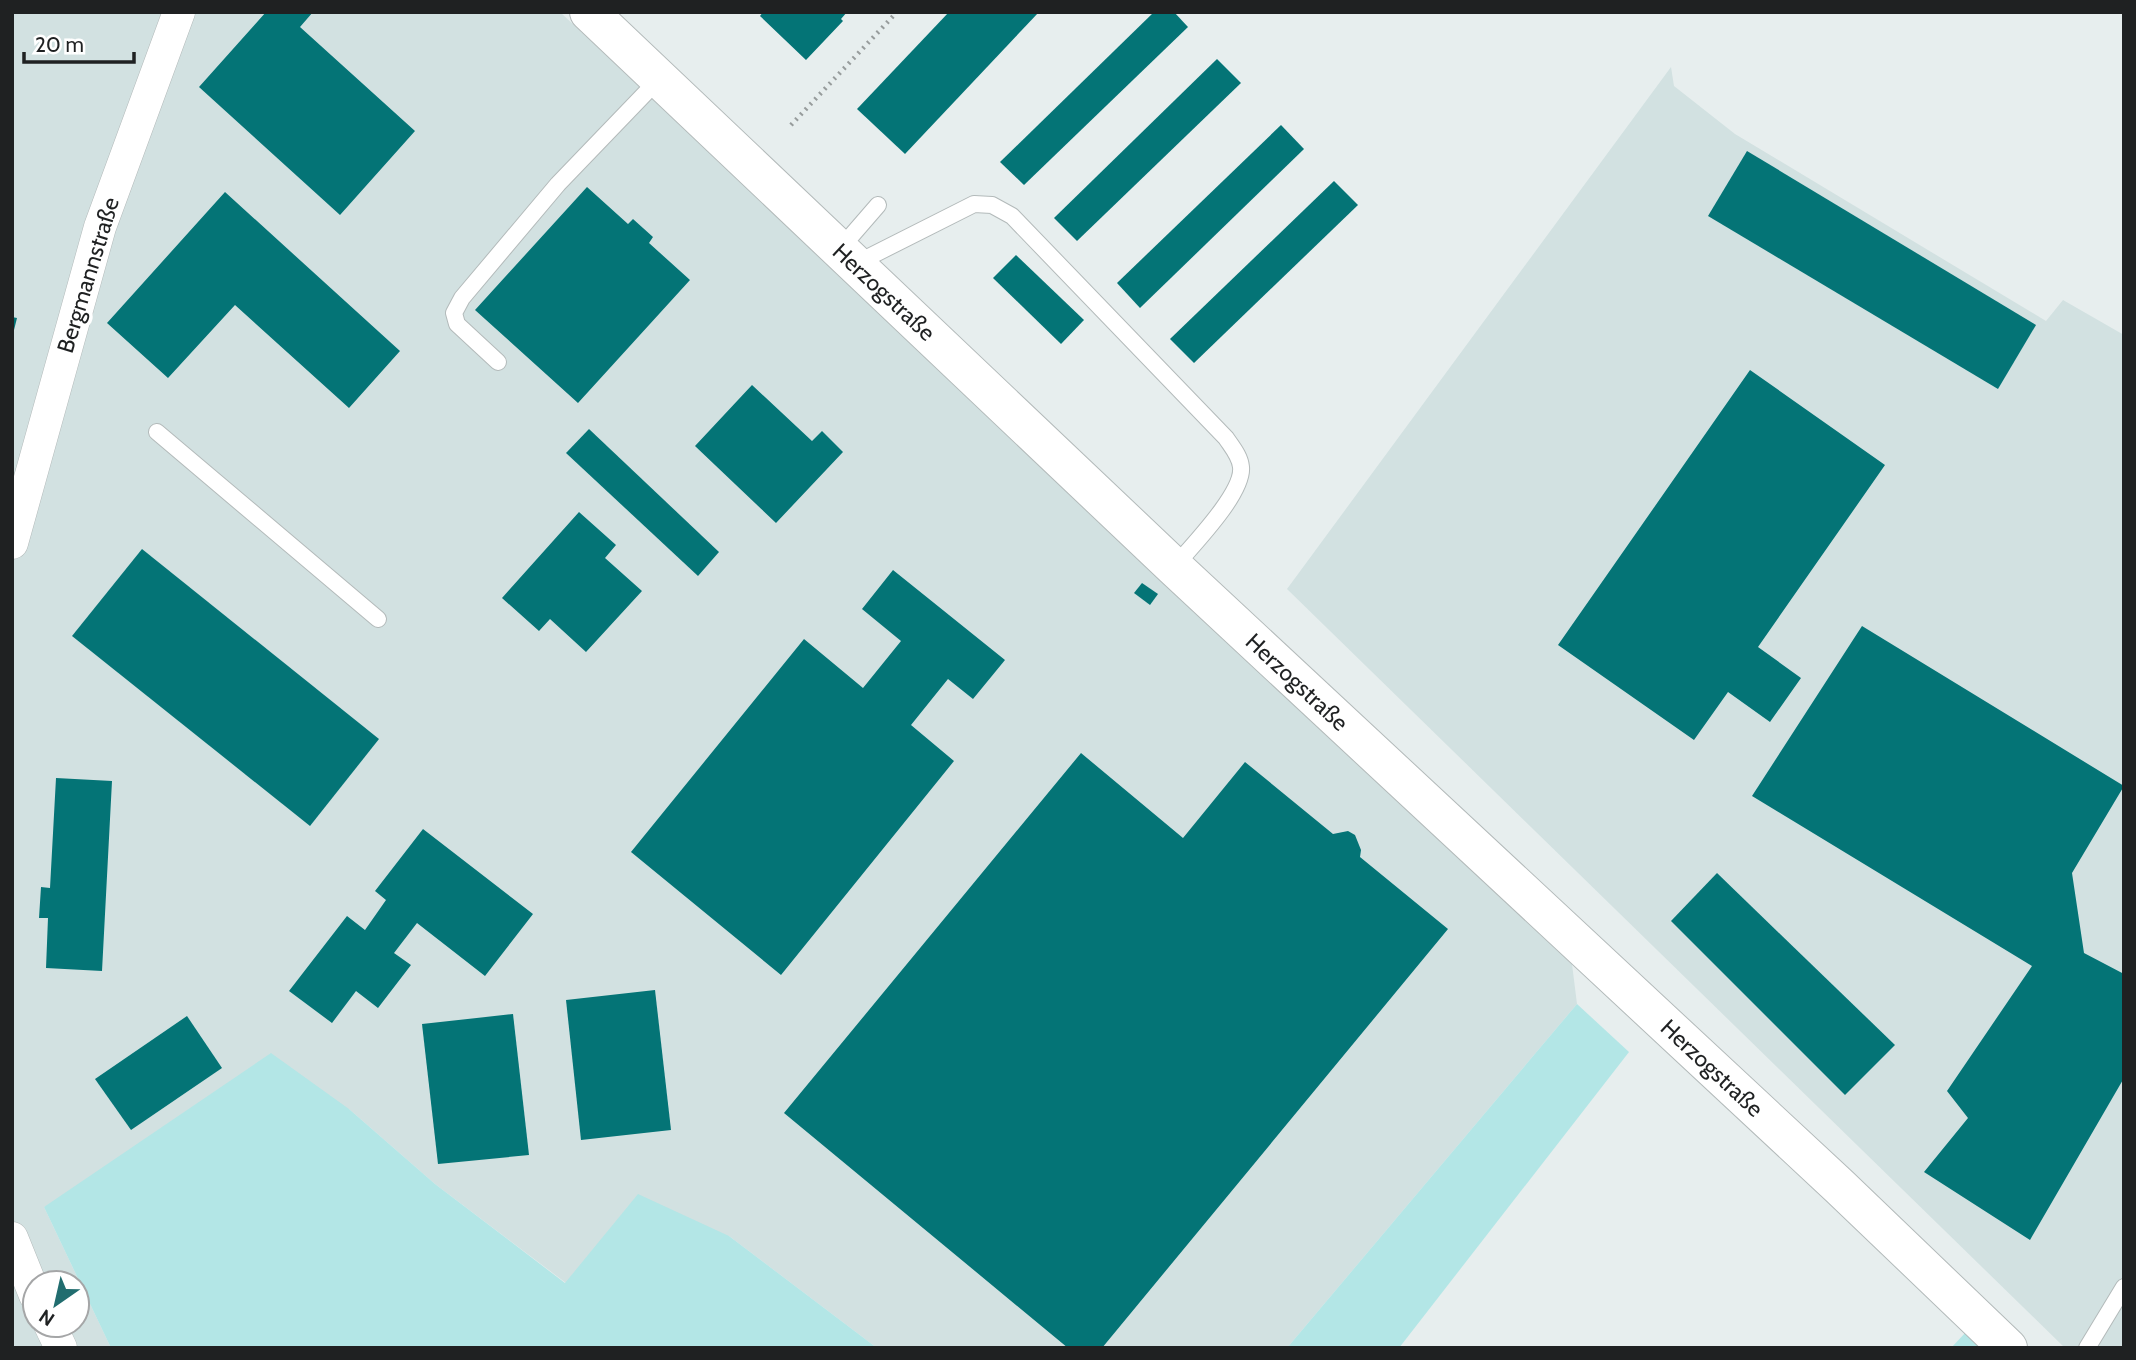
<svg xmlns="http://www.w3.org/2000/svg" width="2136" height="1360" viewBox="0 0 2136 1360" font-family="Cabin,sans-serif">
<style>
.built{fill:#d2e1e1;fill-rule:evenodd}
.green{fill:#b3e6e6}
.building{fill:#047476}
.lines{fill:none;stroke-linecap:round;stroke-linejoin:round}
.lane-casing{stroke:#b3baba;stroke-width:18}
.street-casing{stroke:#b3baba;stroke-width:33}
.secondary-casing{stroke:#b3baba;stroke-width:40}
.path{stroke:#979c9c;stroke-width:4.5;stroke-dasharray:2 5;stroke-linecap:butt}
.lane{stroke:#fff;stroke-width:16}
.street{stroke:#fff;stroke-width:32}
.secondary{stroke:#fff;stroke-width:38}
.labels{text-anchor:middle;stroke-width:7;stroke-linejoin:round;paint-order:stroke}
.street-label{font-size:23px;fill:#1f2122;stroke:#fff}
</style>
<rect width="100%" height="100%" fill="#e7eeee"/>
<g class="built">
<path d="M12 12H560L1572 964 1577 1004 1287 1348H877L729 1236 566 1283 435 1184 349 1109 44 1207 111 1348H12ZM35 1283H77V1325H35Z"/>
<polygon points="1671,67 1674,86 1735,134 2046,321 2063,300 2124,335 2124,1348 2065,1348 1287,589"/>
</g>
<g class="green">
<polygon points="1577,1004 1629,1052 1399,1348 1287,1348"/>
<polygon points="271,1053 349,1109 435,1184 565,1283 638,1194 729,1236 877,1348 111,1348 44,1207"/>
<polygon points="1966,1332 1981,1348 1951,1348"/>
</g>
<g class="building">
<polygon points="266,12 313,12 300,27 415,131 340,215 199,87"/>
<polygon points="763,12 847,12 841,19 843,21 806,60 760,16"/>
<polygon points="949,12 1039,12 905,154 857,109"/>
<polygon points="1154,12 1174,12 1188,27 1024,185 1000,162"/>
<polygon points="1217,59 1241,83 1077,241 1054,218"/>
<polygon points="1281,125 1304,149 1140,308 1117,283"/>
<polygon points="1747,151 2036,325 1998,389 1708,216"/>
<polygon points="1334,181 1358,205 1194,363 1170,339"/>
<polygon points="587,187 628,224 633,219 653,237 649,243 690,280 578,403 475,310"/>
<polygon points="225,192 400,351 349,408 235,305 168,378 107,323"/>
<polygon points="1016,255 1084,320 1061,344 993,278"/>
<polygon points="12,317 17,318 13,334 12,334"/>
<polygon points="1750,370 1885,465 1758,647 1801,678 1770,722 1728,692 1694,740 1558,645"/>
<polygon points="752,385 812,441 822,431 843,452 776,523 695,446"/>
<polygon points="589,429 719,552 698,576 566,453"/>
<polygon points="579,512 616,545 605,558 642,591 586,652 550,619 539,631 502,598"/>
<polygon points="142,549 379,739 310,826 72,636"/>
<polygon points="893,570 1005,660 973,699 948,679 911,725 954,761 781,975 631,852 804,639 863,688 901,641 862,609"/>
<polygon points="1142,583 1158,594 1150,605 1134,593"/>
<polygon points="1862,626 2124,786 2072,873 2084,953 2124,974 2124,1078 2030,1240 1924,1172 1968,1118 1947,1091 2032,966 1752,796"/>
<polygon points="1081,753 1183,838 1245,762 1333,834 1348,831 1355,835 1361,850 1360,857 1448,929 1102,1348 1068,1348 784,1113"/>
<polygon points="56,778 112,781 102,971 46,968 48,918 39,918 41,887 50,888"/>
<polygon points="423,829 533,914 485,976 417,923 394,953 411,965 378,1008 356,991 332,1023 289,991 347,916 365,930 386,900 375,891"/>
<polygon points="1717,873 1895,1045 1845,1095 1671,921"/>
<polygon points="655,990 671,1130 581,1140 566,1000"/>
<polygon points="513,1014 529,1155 438,1164 422,1024"/>
<polygon points="187,1016 222,1068 131,1130 95,1079"/>
</g>
<g class="lines">
<defs>
<g id="lane">
<polyline points="839,250 878,205"/>
<path d="M855 264 974 204 992 205 1012 216 1226 438C1232 447 1240 456 1241 467 1244 493 1191 547 1174 567"/>
<polyline points="498,362 457,324 454,313 462,298 558,184 659,79"/>
<polyline points="157,432 378,619"/>
<polyline points="2087,1348 2124,1287"/>
</g>
<g id="street">
<polyline points="12,543 100,227 179,12"/>
<polyline points="12,1238 35,1295"/>
<polyline points="50,1325 61,1348"/>
</g>
<polyline id="secondary" points="589,12 1174,567 1839,1186 2008,1348"/>
</defs>
<use href="#lane" class="lane-casing"/>
<use href="#street" class="street-casing"/>
<use href="#secondary" class="secondary-casing"/>
<polyline class="path" points="791,125 897,12"/>
<use href="#lane" class="lane"/>
<use href="#street" class="street"/>
<use href="#secondary" class="secondary"/>
</g>
<g class="labels">
<g class="street-label">
<text transform="translate(88 275) rotate(-73)" y="8">Bergmannstraße</text>
<text transform="translate(884 292) rotate(43)" y="8">Herzogstraße</text>
<text transform="translate(1297 682) rotate(43)" y="8">Herzogstraße</text>
<text transform="translate(1712 1068) rotate(43)" y="8">Herzogstraße</text>
</g>
</g>
<rect width="2136" height="1360" fill="none" stroke="#1f2122" stroke-width="28"/>
<g transform="translate(56 1304) rotate(214)"><circle r="33" fill="#ffffff" stroke="#a5a6a7" stroke-width="2"/>
<path d="M0-5L12 26L0 18L-12 26Z" fill="#216d6f"/>
<text y="-10" font-size="19" font-weight="bold" text-anchor="middle" fill="#1f2122">N</text>
</g>
<path d="M24 52v10h110v-10" fill="none" stroke="#1f2122" stroke-width="3.5"/>
<text x="35" y="52" font-size="21" fill="#1f2122" stroke="#ffffff" stroke-width="5" paint-order="stroke">20 m</text>
</svg>
